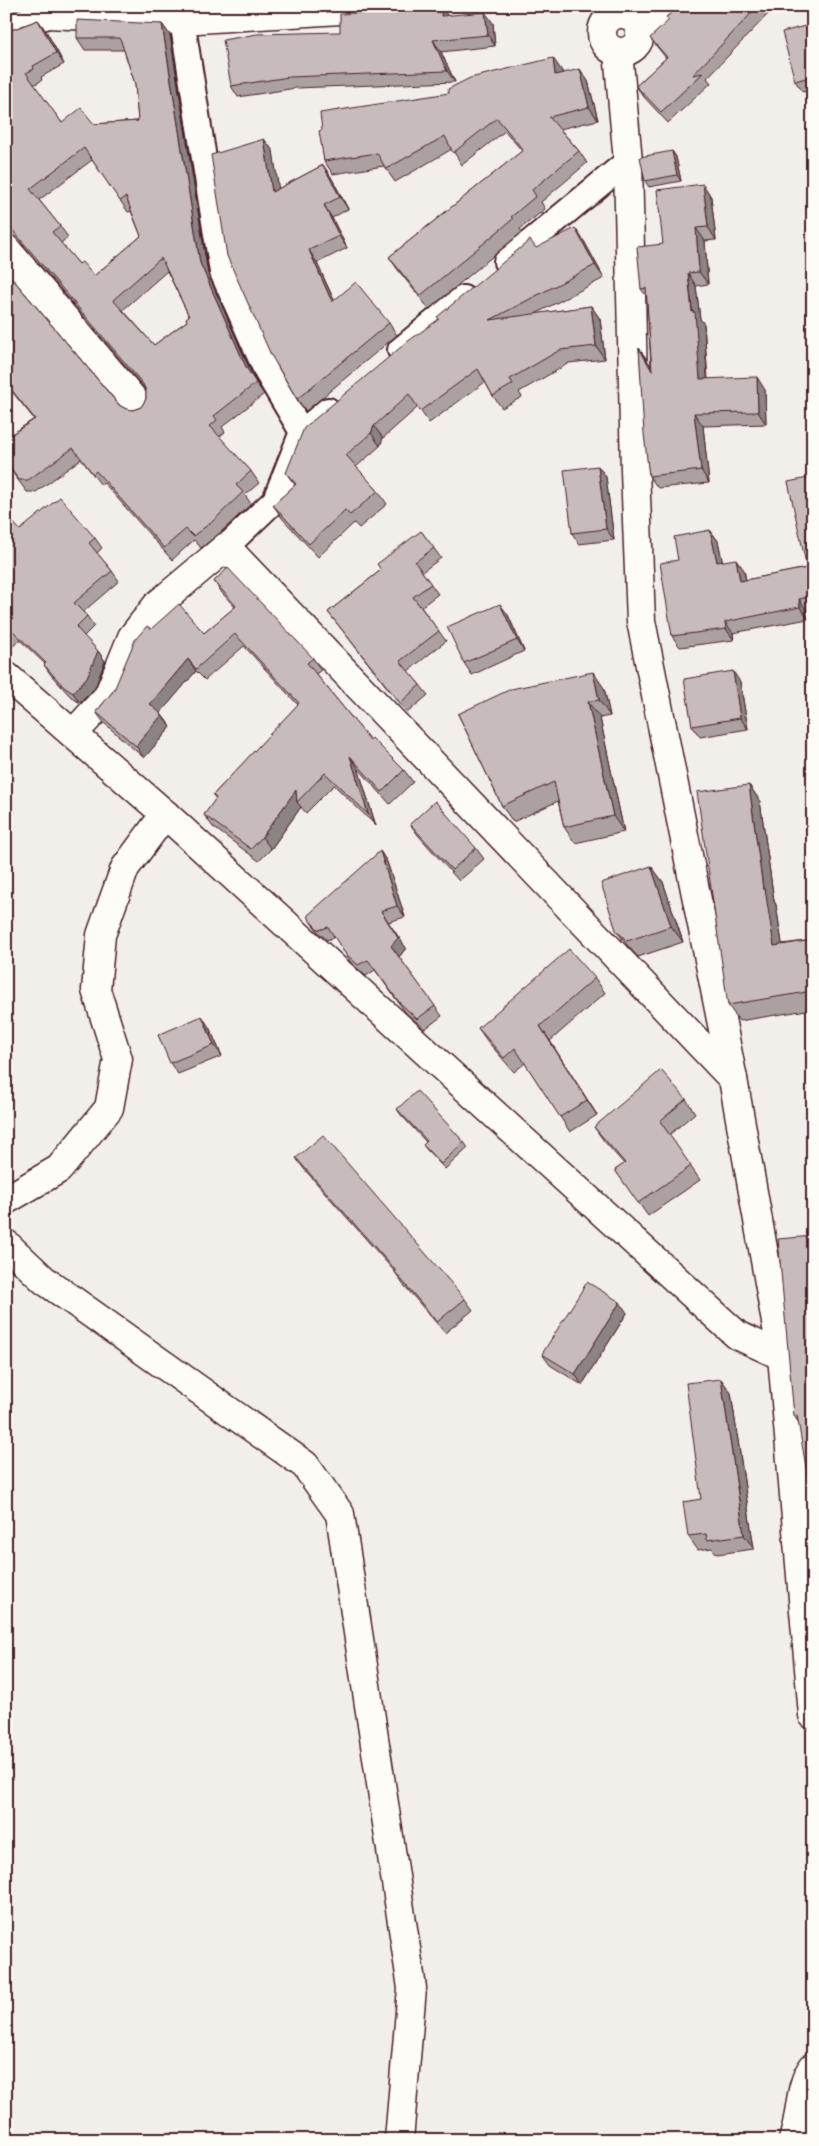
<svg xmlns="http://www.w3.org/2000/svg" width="819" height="2146" viewBox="0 0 819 2146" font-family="'Indie Flower',sans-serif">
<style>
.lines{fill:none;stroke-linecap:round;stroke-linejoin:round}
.pedestrian-casing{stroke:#4a1f2b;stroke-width:28}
.minor-casing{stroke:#4a1f2b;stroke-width:31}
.tertiary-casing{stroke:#4a1f2b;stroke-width:31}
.pedestrian{stroke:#fdfcf7;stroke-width:24}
.minor{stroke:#fdfcf7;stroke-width:28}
.tertiary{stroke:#fdfcf7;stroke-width:28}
.wall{fill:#aca1a1;stroke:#4a1f2b;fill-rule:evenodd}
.shaded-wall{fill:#8c8383;stroke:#4a1f2b}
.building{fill:#c8bbbb;stroke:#4a1f2b;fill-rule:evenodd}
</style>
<rect width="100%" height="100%" fill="#f2efeb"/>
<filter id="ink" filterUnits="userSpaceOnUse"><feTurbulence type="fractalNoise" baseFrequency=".02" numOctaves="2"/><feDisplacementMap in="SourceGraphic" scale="10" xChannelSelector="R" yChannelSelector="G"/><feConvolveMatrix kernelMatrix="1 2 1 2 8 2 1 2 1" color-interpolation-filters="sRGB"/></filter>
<g filter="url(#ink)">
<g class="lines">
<defs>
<g id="pedestrian">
<polyline points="183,6 182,20 222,272 267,373 302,432"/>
<polyline points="506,262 628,161"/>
<polyline points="400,350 463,298"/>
<polyline points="226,547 275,500 302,432 328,410"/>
</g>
<g id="minor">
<polyline points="47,14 182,20 404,6"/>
<circle cx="621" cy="33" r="19"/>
<polyline points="6,30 47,14 55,6"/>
<polyline points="640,30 678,6"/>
<polyline points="6,249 139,406"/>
<polyline points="6,676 165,814 737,1335 782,1356"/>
<polyline points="73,734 108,696 132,637 157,605 226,547 733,1079"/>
<polyline points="6,1200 59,1169 109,1108 118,1059 96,990 101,935 125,868 165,814"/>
<polyline points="6,1244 44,1280 305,1465 340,1514 412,1988 399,2140"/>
<path d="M793 2140C801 2118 799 2084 813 2067"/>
</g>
<polyline id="tertiary" points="618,52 628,161 635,471 641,621 733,1079 782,1356 813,1715"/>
</defs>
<use href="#pedestrian" class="pedestrian-casing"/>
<use href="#minor" class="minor-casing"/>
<use href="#tertiary" class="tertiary-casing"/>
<use href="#pedestrian" class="pedestrian"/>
<use href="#minor" class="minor"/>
<use href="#tertiary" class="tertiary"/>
</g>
<g class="wall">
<polygon points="680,6 765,6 769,13 707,78 711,83 668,123 644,97 636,86 666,58 650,38 669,21 666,17"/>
<polygon points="442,8 447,16 493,23 495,46 441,52 455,82 296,88 238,97 231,86 340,32"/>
<path d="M38 20 46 31 64 64 41 77 42 80 34 85 62 123 94 124 138 121 135 84 124 50H85L77 38 162 24 170 35 208 274 254 379 264 394 222 427 225 432 219 437 251 471 259 483 245 495 251 504 221 532 201 548 194 540 172 560 104 483 101 485 81 459 36 492H27L6 464V438L34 419 6 384V271L119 405 126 409 133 410 141 407 146 399V391L145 389 18 239 12 235 6 234V32ZM92 160 128 212 131 211 141 236 94 276 79 264 61 243 68 237 60 226 39 200ZM167 271 189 316 187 321 154 345 123 310Z"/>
<polygon points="813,24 813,89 803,92 795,81"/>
<polygon points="562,71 562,73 588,81 598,120 560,129 579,151 587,163 541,202 545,209 520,229 522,232 429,309 398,270 389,257 522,151 505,131 462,165 452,149 395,182 384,166 333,174 324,161 322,130 449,93"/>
<polygon points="264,139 273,151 278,189 323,165 331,177 348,209 332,218 347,248 317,263 334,300 389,323 397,335 306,411 297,399"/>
<polygon points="672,151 676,157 681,181 649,187 645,181"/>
<polygon points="703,184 711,197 716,240 705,241 708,284 696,286 700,319 704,324 708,379 765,390 766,424 703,426 709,483 658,488 649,476 639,348 651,367 647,297 641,289 663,244"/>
<polygon points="584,241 604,278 535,314 591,306 600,319 605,359 569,363 519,392 522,397 502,408 493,396 485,382 429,423 418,407 383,438 380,446 356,467 378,491 387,504 359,528 354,523 318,557 282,518 273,505 295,485 286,473 536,248"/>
<polygon points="598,466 606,477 614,540 579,544 572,533"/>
<polygon points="813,477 813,609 806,610 808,619 733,633 734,640 680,647 672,636 678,560 710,530 718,541 722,561 744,570 746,580 807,568"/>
<polygon points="6,528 95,538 102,548 97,553 112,571 119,581 83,612 87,616 94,626 84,636 98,651 105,661 95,688 80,703 71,697 51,675 44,665 45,664 20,640 12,647 6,641"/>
<polygon points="421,531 441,558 422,572 438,594 421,607 446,641 408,671 420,685 428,695 407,713 328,612 381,570"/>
<polygon points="214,581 313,658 321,670 316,674 370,740 404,770 413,782 390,804 358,768 376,826 334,785 306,813 301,807 271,849 259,861 213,827 204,815 216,799 213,795 298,705 244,646 205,680 196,671 160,713 171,727 144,758 104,723 96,712 114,690 151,629 204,633 235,607 222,593"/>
<polygon points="508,615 524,651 472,675 464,663"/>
<polygon points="740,682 748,729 700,737 692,726"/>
<polygon points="604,688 610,716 600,718 624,832 575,843 564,827 558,801 513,822 502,806 458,714"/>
<polygon points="749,785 760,801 774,901 776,905 782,944 813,940 813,1009 739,1021 728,1005"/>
<polygon points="410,824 476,848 484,859 459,881 418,835"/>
<polygon points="380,851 387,862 405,917 388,922 406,948 399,957 442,1016 425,1029 406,1013 375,970 366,976 351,963 335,937 327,940 318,932 310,921"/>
<polygon points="651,866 663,882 683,942 638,957 628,946 616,930"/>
<polygon points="595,978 605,993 550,1041 597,1115 570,1132 525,1063 514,1072 488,1042 478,1028"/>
<polygon points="209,1027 222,1056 178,1074 170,1063"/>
<polygon points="686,1099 695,1113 669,1135 700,1180 648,1216 615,1170 624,1164 604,1141 594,1127"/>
<polygon points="397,1109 464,1142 468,1148 445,1169 427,1150 423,1145 426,1142 401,1115"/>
<polygon points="296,1158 465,1299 473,1310 445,1333 402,1283 395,1272 304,1169"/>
<polygon points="813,1236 799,1423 794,1416"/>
<polygon points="627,1313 582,1385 550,1365 542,1354"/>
<polygon points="721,1379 731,1393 754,1549 717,1554 712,1548 698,1550 688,1536 701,1499"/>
</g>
<g class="shaded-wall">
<polygon points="442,8 450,19 441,16"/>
<polygon points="485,12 493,23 495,46 488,35"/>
<polygon points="38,20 46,31 64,64 56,53"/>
<polygon points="162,24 170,35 208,274 254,379 264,394 256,383 246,367 200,263"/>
<polygon points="433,40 441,52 455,82 447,71"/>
<polygon points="553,58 562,71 564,87 555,75"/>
<polygon points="580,69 588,81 598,120 589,107"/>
<polygon points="264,139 273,151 281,204 272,192"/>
<polygon points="672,151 676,157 681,181 677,175"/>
<polygon points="323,165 331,177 348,209 340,197"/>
<polygon points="703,184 711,197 716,240 708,227"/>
<polygon points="324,205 332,218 347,248 339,236"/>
<polygon points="575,228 584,241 604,278 595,265"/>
<polygon points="696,228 705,241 708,284 699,272"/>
<polygon points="309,250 317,263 340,314 332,302"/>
<polygon points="688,273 696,286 700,319 704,324 708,391 700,379"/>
<polygon points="591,306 600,319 605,359 596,346"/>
<polygon points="639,348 648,361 660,383 652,371"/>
<polygon points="757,377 765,390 766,424 758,412"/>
<polygon points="694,413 703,426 709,483 701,470"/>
<polygon points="374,426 383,438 380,446 371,433"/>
<polygon points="598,466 606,477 614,540 606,529"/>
<polygon points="710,530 718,541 725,573 717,562"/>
<polygon points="736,559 744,570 748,592 740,581"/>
<polygon points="799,599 806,610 808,619 800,607"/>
<polygon points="500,604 508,615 524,651 517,640"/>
<polygon points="725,622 733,633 734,640 726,629"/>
<polygon points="98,651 105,661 95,688 80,703 73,693"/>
<polygon points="188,659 196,671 158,716 150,704"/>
<polygon points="733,671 740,682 748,729 740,718"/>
<polygon points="593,672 604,688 610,716 599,700"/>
<polygon points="588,702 600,718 624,832 613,816"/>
<polygon points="162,715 171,727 144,758 136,746"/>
<polygon points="350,756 358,768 376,826 368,814"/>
<polygon points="749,785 760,801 774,901 776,905 785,962 774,946 763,889"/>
<polygon points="296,790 297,802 301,807 271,849 262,837"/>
<polygon points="380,851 387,862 405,917 397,906"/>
<polygon points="651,866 663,882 683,942 671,926"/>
<polygon points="381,911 406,948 399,957 391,946"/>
<polygon points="202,1016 209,1027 222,1056 214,1045"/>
<polygon points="540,1026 550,1041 597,1115 587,1100"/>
<polygon points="620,1302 627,1313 582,1385 575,1374"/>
<polygon points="721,1379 731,1393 754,1549 744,1535"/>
</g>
<g class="building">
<polygon points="406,6 442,8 441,16 485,12 488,35 433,40 447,71 289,77 231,86 223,40 257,34 340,32 340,14 397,10"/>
<polygon points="680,6 758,6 693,75 703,73 661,112 636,86 667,57 650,38 669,20 666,17"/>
<path d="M38 20 56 53 33 66 34 69 26 73 62 123 81 108 94 124 138 121 135 84 120 38H77V20L162 24 200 263 246 367 256 383 214 416 217 420 210 426 251 471 236 485 243 492 213 521 193 536 186 529 164 548 96 471 93 474 73 448 28 480H19L6 463V438L35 419 6 383V271L119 405 126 409 133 410 141 407 146 399V391L143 384 10 227 6 225V32ZM84 148 120 201 126 197 141 236 94 276 82 262 79 264 52 232 60 226 30 189ZM161 258 189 316 186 318 187 321 154 345 113 300Z"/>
<polygon points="813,24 813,76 795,81 782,32"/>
<polygon points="553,58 555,75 580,69 589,107 549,117 579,151 532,190 536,196 511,217 513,219 420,296 389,257 523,150 497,118 453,153 445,136 386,169 377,153 324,161 319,131 322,130 320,113 449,93 448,89 470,78"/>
<polygon points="264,139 272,192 323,165 340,197 324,205 339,236 309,250 332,302 356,282 389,323 297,399 271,355 227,256 211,155"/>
<polygon points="672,151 677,175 645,181 640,157"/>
<polygon points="703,184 708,227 696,228 699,272 688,273 692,312 695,312 700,379 757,377 758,412 694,413 701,470 649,476 644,434 639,348 652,371 646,288 641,289 637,247 663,244 657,190"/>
<polygon points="575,228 595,265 490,320 591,306 596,346 560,350 510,379 513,384 493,396 478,369 420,411 409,394 374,426 371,433 346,455 378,491 350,515 345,510 309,544 273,505 296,484 286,473 304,428 407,342 439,319 437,317 530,240 536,248"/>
<polygon points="598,466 606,529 572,533 564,470"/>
<polygon points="813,477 813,596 799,599 800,607 725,622 726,629 672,636 660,563 678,560 674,537 710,530 717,562 736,559 740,581 807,568 788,482"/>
<polygon points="60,497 95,538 89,543 112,571 74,603 87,616 76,627 98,651 87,677 73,693 64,687 44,665 46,663 12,630 6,636 6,528 13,522 20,530"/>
<polygon points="421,531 434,548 415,562 431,584 413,597 439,631 400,661 420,685 400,703 328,612 381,570 377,564"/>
<polygon points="228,568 313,658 307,663 370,740 372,738 404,770 382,792 350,756 368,814 325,773 297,802 296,790 262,837 251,849 204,815 216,798 213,795 299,703 235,634 196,669 188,659 150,704 162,715 136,746 96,712 114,690 135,640 147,626 151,629 179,604 204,633 236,606 214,581"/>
<polygon points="500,604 517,640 464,663 447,627"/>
<polygon points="733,671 740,718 692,726 684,679"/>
<polygon points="593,672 599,700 588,702 613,816 564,827 554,782 502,806 458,714 511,689"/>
<polygon points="749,785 763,889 765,889 774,946 813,940 813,991 728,1005 697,792"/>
<polygon points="435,801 476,848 452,870 410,824"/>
<polygon points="380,851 397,906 381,911 398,938 391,946 435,1006 417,1019 399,1002 368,960 358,965 344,952 328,927 319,930 310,921 308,915"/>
<polygon points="651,866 671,926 627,941 616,930 601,883"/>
<polygon points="569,949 595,978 540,1026 587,1100 560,1117 515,1048 504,1058 478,1028"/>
<polygon points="202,1016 214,1045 170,1063 158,1035"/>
<polygon points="661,1070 686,1099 660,1121 691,1166 638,1203 615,1170 625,1163 594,1127"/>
<polygon points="417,1091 464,1142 441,1164 423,1145 427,1141 397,1109"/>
<polygon points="323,1135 465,1299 437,1322 395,1272 396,1271 296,1158"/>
<polygon points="813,1236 813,1508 797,1415 794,1416 778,1239"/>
<polygon points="587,1282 620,1302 575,1374 542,1354"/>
<polygon points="721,1379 744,1535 707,1540 706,1534 688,1536 683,1502 701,1499 686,1383"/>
</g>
</g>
<rect width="819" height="2146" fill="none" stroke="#fdfcf7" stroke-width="25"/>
<rect x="12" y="12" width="794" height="2121" fill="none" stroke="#4a1f2b" stroke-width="2" filter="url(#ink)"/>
</svg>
